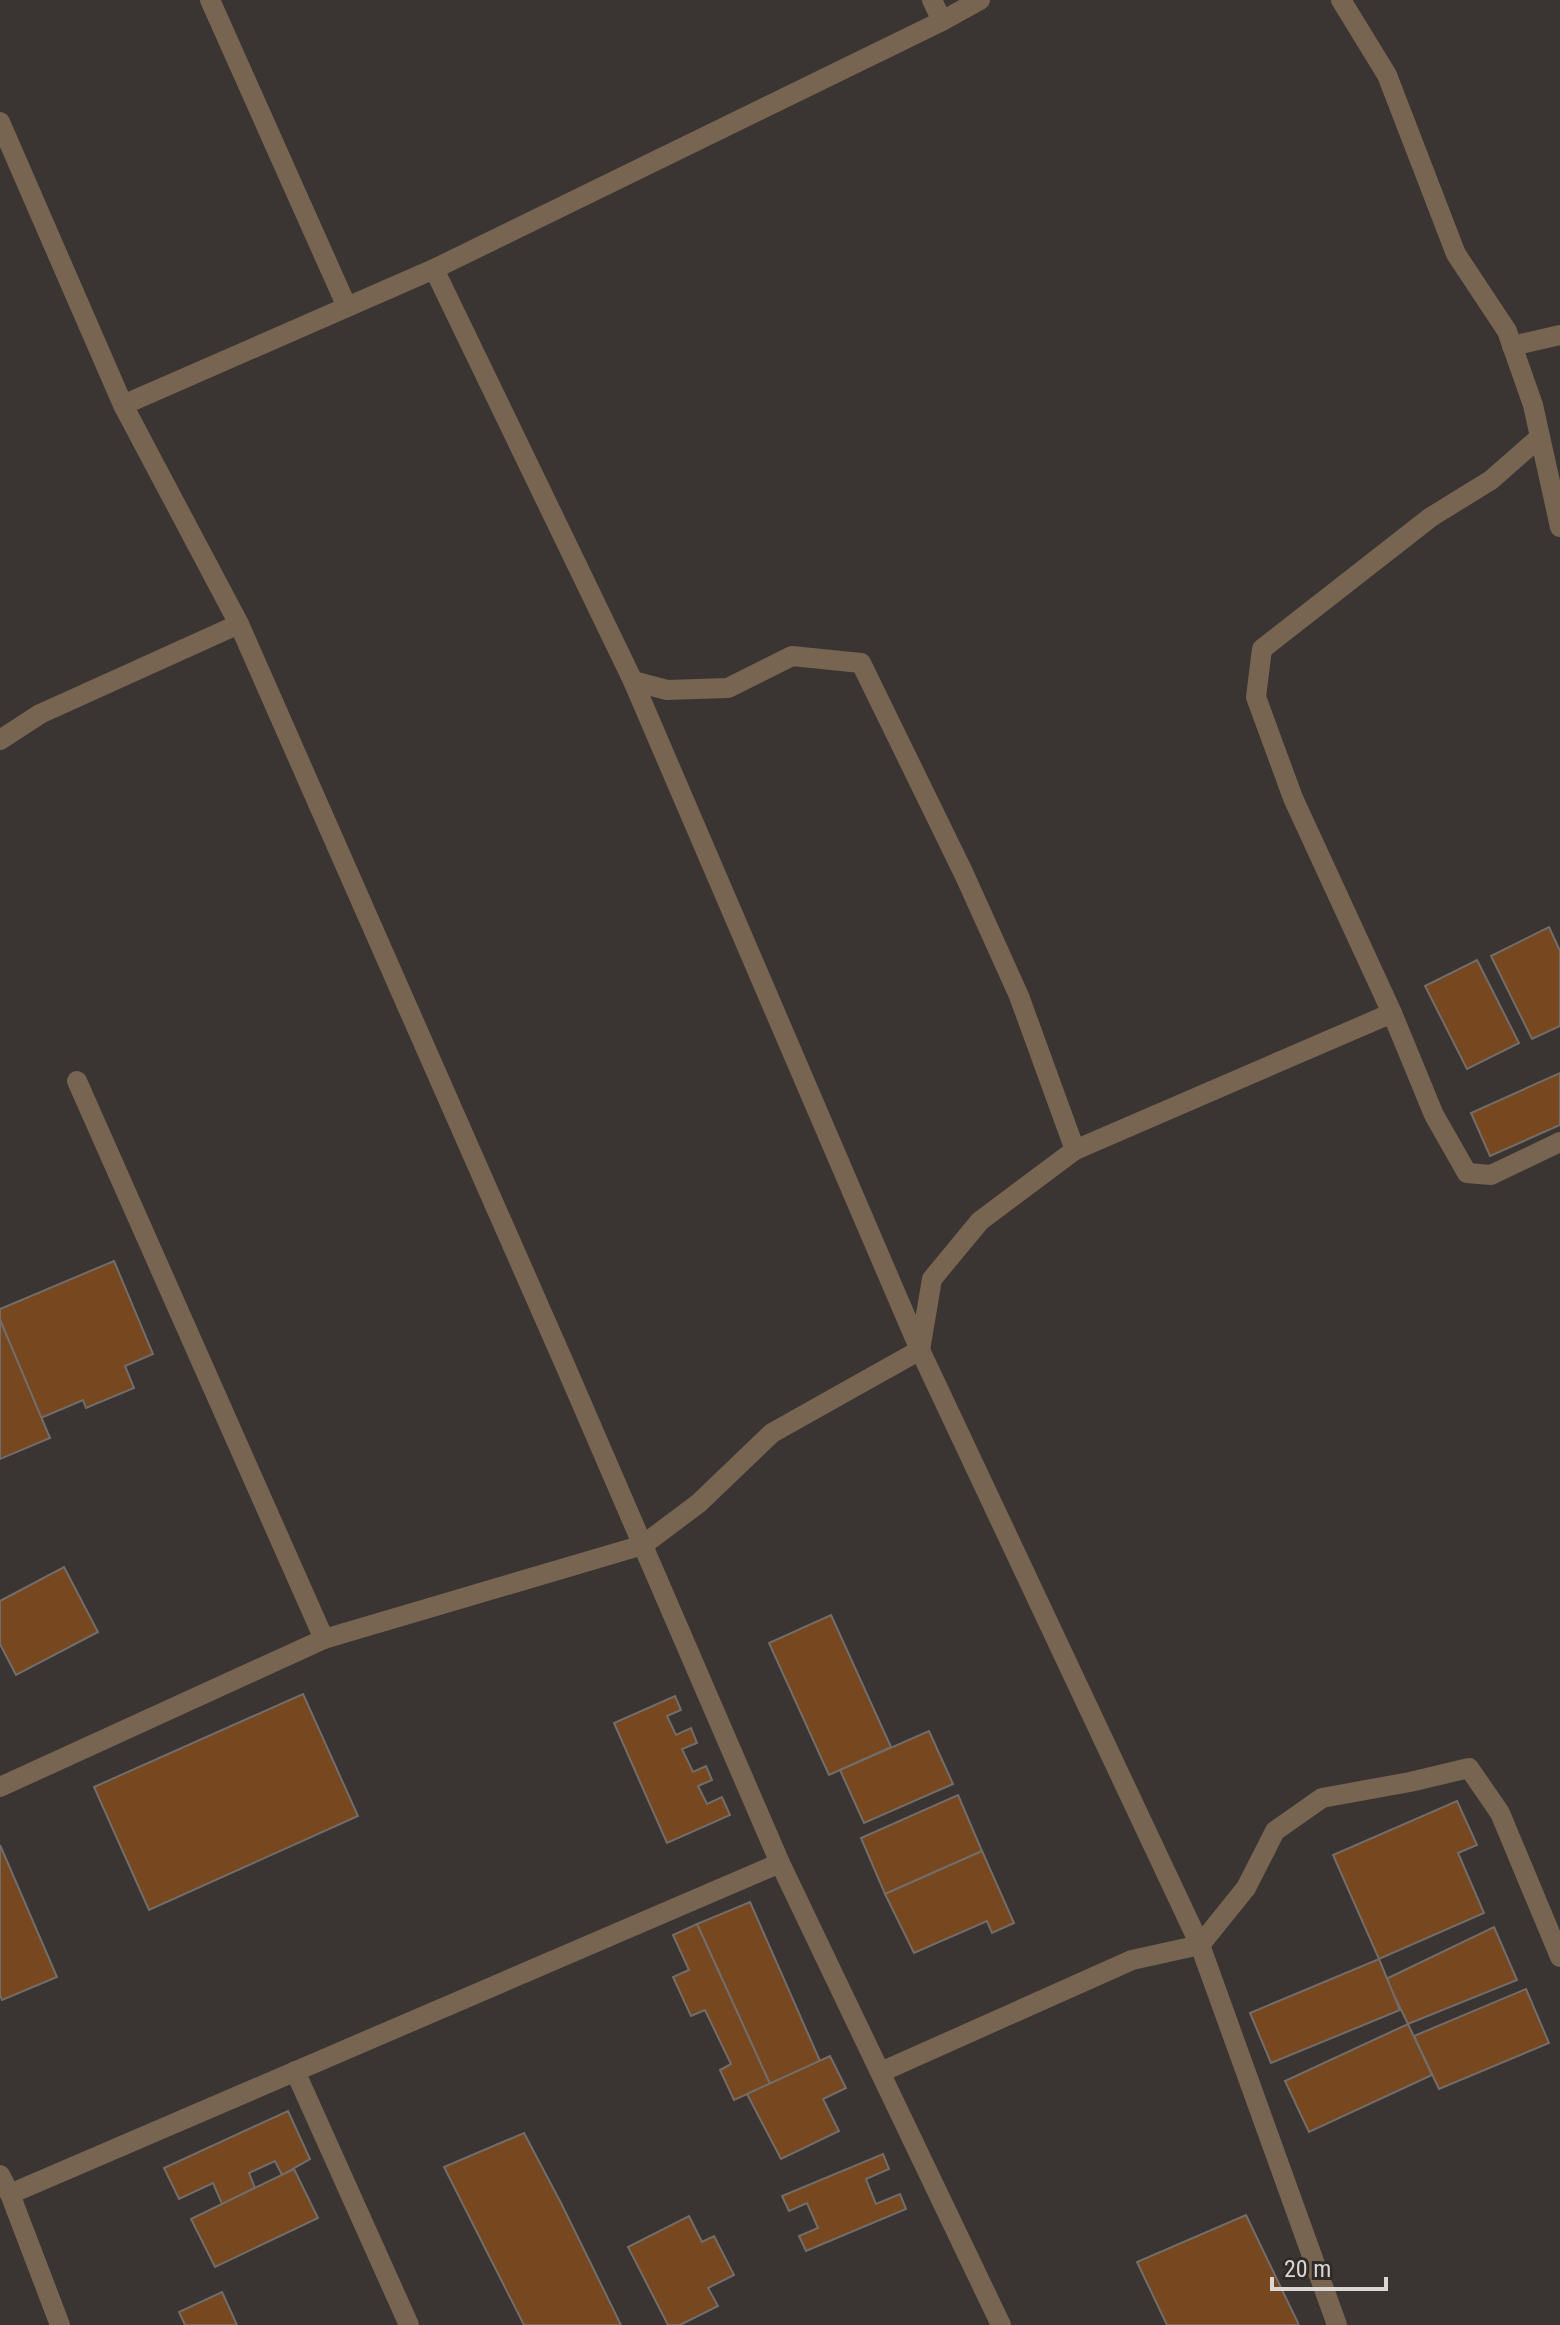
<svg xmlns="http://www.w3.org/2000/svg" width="1560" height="2325" viewBox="0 0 1560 2325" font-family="'Roboto Condensed',sans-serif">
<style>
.building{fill:#774720;stroke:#726d69;stroke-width:2}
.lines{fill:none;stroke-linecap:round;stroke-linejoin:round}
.street{stroke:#776451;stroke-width:20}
</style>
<rect width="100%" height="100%" fill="#3a3532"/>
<g class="building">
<polygon points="1549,927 1560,951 1560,1026 1532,1039 1491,956"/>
<polygon points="1477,960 1519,1043 1467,1069 1425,986"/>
<polygon points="1560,1073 1560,1125 1490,1156 1471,1113"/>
<polygon points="114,1261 153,1354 125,1366 134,1388 86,1408 83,1400 41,1418 0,1320 0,1309"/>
<polygon points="0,1320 50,1438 0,1459"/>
<polygon points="64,1567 98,1632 16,1675 0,1644 0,1601"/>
<polygon points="831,1615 891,1747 829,1775 769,1643"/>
<polygon points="303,1694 358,1816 149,1910 94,1787"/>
<polygon points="675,1696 681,1710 667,1716 676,1735 691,1728 697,1743 682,1749 693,1772 706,1766 712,1780 698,1786 707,1804 722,1797 730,1815 667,1843 614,1723"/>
<polygon points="929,1731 953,1784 864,1823 840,1770"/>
<polygon points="958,1795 982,1851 885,1894 861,1838"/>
<polygon points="1457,1801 1477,1845 1458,1853 1484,1913 1379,1959 1333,1855"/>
<polygon points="0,1845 57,1977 2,2000 0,1995"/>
<polygon points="982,1851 1014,1923 992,1933 987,1921 914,1953 885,1894"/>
<polygon points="750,1902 820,2061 770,2084 697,1924"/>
<polygon points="697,1924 770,2084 734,2100 720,2070 731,2064 705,2010 691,2016 673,1977 689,1970 673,1935"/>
<polygon points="1494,1927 1517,1980 1408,2024 1386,1979"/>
<polygon points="1379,1959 1400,2010 1271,2063 1250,2013"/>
<polygon points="1526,1989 1549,2043 1439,2089 1414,2036"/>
<polygon points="1408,2024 1432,2075 1309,2132 1285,2081"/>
<polygon points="830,2056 846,2088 823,2099 839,2131 781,2159 747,2094"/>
<polygon points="288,2111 310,2159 282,2175 275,2161 249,2173 255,2188 222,2204 213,2183 179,2199 164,2168"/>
<polygon points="524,2133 561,2203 621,2325 524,2325 444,2167"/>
<polygon points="883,2154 889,2169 866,2179 876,2204 900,2194 906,2209 806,2251 799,2236 818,2228 807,2203 789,2211 782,2196"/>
<polygon points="294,2169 318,2218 215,2267 191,2219"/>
<polygon points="1246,2215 1299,2325 1167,2325 1137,2262"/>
<polygon points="689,2216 702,2242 714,2236 734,2275 708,2288 718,2306 680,2325 668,2325 628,2247"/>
<polygon points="222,2292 237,2325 185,2325 179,2312"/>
</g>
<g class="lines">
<g class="street">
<polyline points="210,0 347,307"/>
<polyline points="932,0 942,21"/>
<polyline points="1341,0 1387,75 1456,254 1507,331 1533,405 1560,527"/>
<polyline points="0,122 123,405 239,624 565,1365 780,1863 1001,2325"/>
<polyline points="434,269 633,681 920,1350 1200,1945 1337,2325"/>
<polyline points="1512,346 1560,335"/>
<polyline points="123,405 434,269 942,21 980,0"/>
<polyline points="633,681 667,690 728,688 792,656 861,663 964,874 1019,996 1075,1150"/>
<polyline points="0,740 40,714 239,624"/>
<polyline points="1392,1013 1293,798 1256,697 1262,649 1431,517 1491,480 1540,437"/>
<polyline points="77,1081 324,1639"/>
<polyline points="0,1787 324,1639 643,1545 699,1503 772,1433 920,1350 932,1279 980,1221 1075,1150 1392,1013 1434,1115 1467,1173 1491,1175 1560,1142"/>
<polyline points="295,2071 409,2325"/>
<polyline points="881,2072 1132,1960 1200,1945 1246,1888 1275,1831 1322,1798 1410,1782 1469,1768 1500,1813 1560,1957"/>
<polyline points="0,2175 10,2194 60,2325"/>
<polyline points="10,2194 780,1863"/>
</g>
</g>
<path d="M1272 2277v12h114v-12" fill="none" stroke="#dad7d5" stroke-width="4"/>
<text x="1284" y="2277" font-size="24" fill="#dad7d5" stroke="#302b28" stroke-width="6" paint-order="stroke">20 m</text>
</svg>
